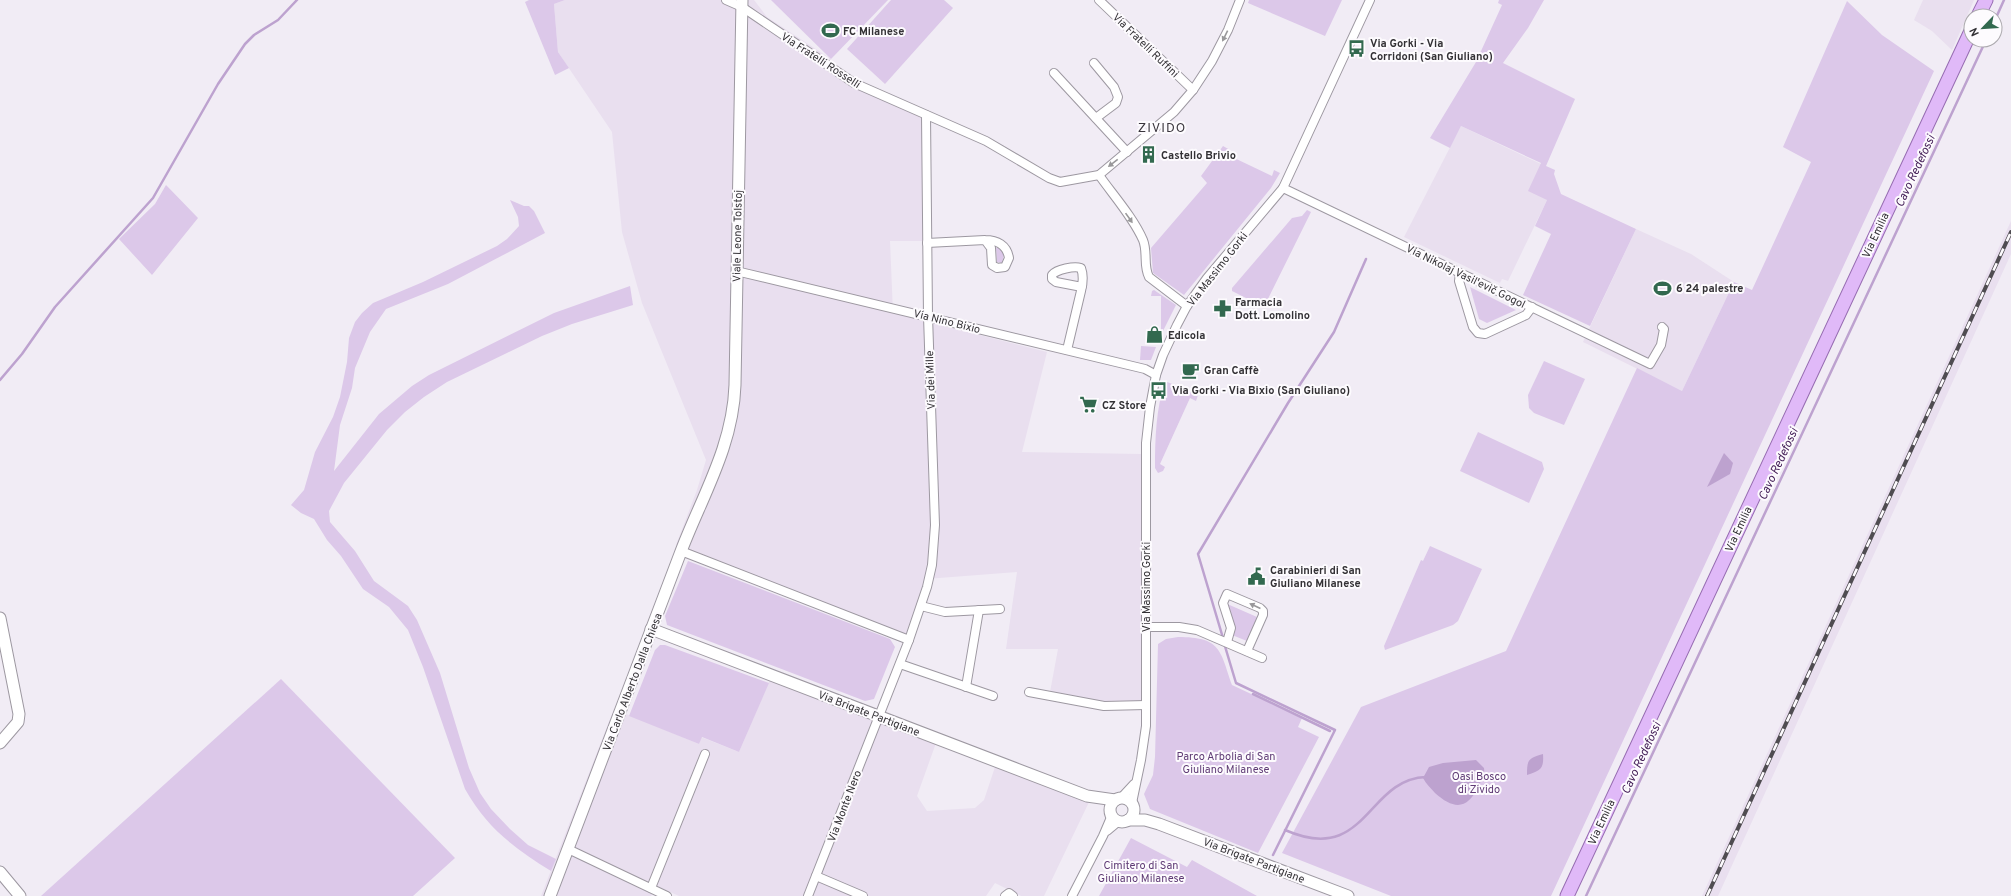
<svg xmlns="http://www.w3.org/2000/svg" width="2011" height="896" viewBox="0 0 2011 896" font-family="Overpass,sans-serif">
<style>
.built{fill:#e9dfef}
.green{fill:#dcc8e9}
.water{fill:#bda2cf}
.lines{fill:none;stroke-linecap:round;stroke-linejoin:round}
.stream{stroke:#bda2cf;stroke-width:2.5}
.minor-casing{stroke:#9d98a1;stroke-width:10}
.tertiary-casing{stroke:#9d98a1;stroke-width:13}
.primary-casing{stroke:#966cb1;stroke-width:15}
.minor{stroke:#fff;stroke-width:8}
.tertiary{stroke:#fff;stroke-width:11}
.primary{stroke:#e0b9f8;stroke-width:13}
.rail-casing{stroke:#4f4c51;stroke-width:4}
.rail{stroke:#fdfbfe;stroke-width:2.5;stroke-dasharray:8;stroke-linecap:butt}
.oneway{fill:#99989a}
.labels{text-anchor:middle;stroke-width:4;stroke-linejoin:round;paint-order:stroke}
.poi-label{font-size:11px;font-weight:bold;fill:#333135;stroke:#fdfbfe;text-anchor:start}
.street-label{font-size:11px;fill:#333135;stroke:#fdfbfe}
.park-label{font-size:11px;fill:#5f3b75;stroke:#fdfbfe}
.water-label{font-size:12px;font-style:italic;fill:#452159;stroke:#fdfbfe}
.quarter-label{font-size:13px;letter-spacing:1px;fill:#3a363d;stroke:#fdfbfe}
</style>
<rect width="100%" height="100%" fill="#f1ecf5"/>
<g class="built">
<polygon points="565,0 754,0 767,17 831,59 828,64 848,79 925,113 925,241 890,241 893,313 1047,352 1022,452 1141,454 1142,701 1105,703 1050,692 1058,649 1006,649 1017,572 926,579 907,636 676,545 697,490 706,460 642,303 622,232 612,132 558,52 554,4"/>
<polygon points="1923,0 1974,0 1952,50 1932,31 1914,20"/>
<polygon points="1461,126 1541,164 1547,200 1508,281 1502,279 1500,283 1404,237"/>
<polygon points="2011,221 2011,254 1718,896 1702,896"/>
<polygon points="1636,229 1691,254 1734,282 1682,391 1583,342"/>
<polygon points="771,677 936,743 917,796 927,811 975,808 984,800 996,764 1090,800 1044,896 1021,896 995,883 986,896 679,896 657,886 651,896 541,896 614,709 699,744 701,737 739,752"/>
</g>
<g class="green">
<polygon points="529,0 565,0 554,4 558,52 569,68 555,75 525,2"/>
<polygon points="771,0 888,0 831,59"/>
<polygon points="891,0 944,0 953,8 885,84 847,49"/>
<polygon points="1249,0 1342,0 1325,36 1248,3"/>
<polygon points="1499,0 1544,0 1528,28 1503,63 1575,99 1546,166 1555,170 1554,174 1561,194 1636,229 1590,326 1523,295 1551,234 1535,226 1547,200 1528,191 1541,163 1461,126 1450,148 1430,138 1476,62 1502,5 1498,3"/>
<polygon points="1847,1 1882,35 1934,71 1551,896 1391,896 1282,853 1361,707 1506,651 1637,368 1682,391 1734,282 1752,290 1811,162 1783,147"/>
<polygon points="1223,146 1230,150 1228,155 1272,176 1274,170 1280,173 1271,188 1184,295 1153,273 1151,248 1207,183 1201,176"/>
<polygon points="166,185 198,218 152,275 119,239 155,204"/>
<path d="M510 200 524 206H529L534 211 545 233 448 284 386 309 370 332 355 368 352 388 340 425 334 471 379 414 412 386 429 375 554 313 630 286 633 305 572 324 542 336 447 382 424 397 405 412 387 430 344 483 329 511 330 522 355 551 374 581 408 606 417 620 440 673 469 768 480 793 491 809 510 829 528 845 556 859 551 871C514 848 487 828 465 789L423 667 408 630 389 607 363 589 341 556 327 540 314 519 301 513 291 505 304 490 315 452 333 417 340 397 347 362 349 338 355 322 362 313 373 303 423 282 497 246 507 239 519 226 518 217Z"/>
<polygon points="1307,210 1311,212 1264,307 1232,291 1232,288 1292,218 1302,216"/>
<polygon points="996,248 1000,248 1004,254 1002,263 997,262"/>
<polygon points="1470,287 1516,310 1487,323 1479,319"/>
<polygon points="1154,290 1176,305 1161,335 1161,296 1151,296 1152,291"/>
<polygon points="1141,346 1156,347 1151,360 1140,360"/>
<polygon points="1544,361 1585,379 1564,425 1534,413 1529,408 1528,395"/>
<path d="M1165 381 1198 395 1196 401 1190 398 1160 464 1165 467 1163 471 1158 473 1155 468C1155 438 1156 409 1165 381Z"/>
<polygon points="1478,432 1542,462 1544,469 1529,503 1460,471"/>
<polygon points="1430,546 1482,569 1458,621 1453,625 1385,650 1384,646 1421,560 1423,561"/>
<polygon points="688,561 890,639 895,647 874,699 865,701 667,625 665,616"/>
<polygon points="1225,603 1257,617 1247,641 1232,635 1233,622"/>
<path d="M1178 637C1221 637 1220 650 1232 685L1302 718 1298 727 1319 737 1258 853 1150 809 1144 794 1153 775 1155 757 1158 644 1166 639Z"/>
<polygon points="660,645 665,645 769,683 739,752 702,737 699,744 629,716 655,650"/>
<polygon points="281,679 455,858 413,896 41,896"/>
<polygon points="1131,838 1187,867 1192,860 1257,896 1099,896"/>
</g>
<g class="water">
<polygon points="1724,453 1733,463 1730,474 1707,487"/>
<path d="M1543 754C1544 769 1541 770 1527 775 1527 760 1528 758 1543 754Z"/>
<path d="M1476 760 1484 768C1485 775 1482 779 1479 785 1468 810 1454 810 1435 793 1431 788 1426 784 1423 778L1429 767 1443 763Z"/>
</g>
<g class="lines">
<g class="stream">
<polyline points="1995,20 2004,0"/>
<polyline points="0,380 22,354 55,307 153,198 218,84 245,44 254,35 278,20 297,0"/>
<polyline points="1223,638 1198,554 1288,403 1334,332 1366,259"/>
<polyline points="1224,643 1236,683 1335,730 1273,855"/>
<polyline points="1253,694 1330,731"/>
<path d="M1285 830C1367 866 1366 779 1426 777"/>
<polyline points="1586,896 1986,40"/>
</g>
<defs>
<g id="minor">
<polyline points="726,0 742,7 854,83 986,141 1049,178 1060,182 1099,175 1174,112 1193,90 1212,61 1228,30 1240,0"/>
<polyline points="1099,0 1193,90"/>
<polyline points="1094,63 1114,87 1118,97 1116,103 1096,118"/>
<polyline points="1054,73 1127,152"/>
<path d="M1099 175C1113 195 1133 217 1143 240 1148 252 1143 266 1149 277L1187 306"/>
<polyline points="1283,188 1650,364 1661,345 1664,329 1662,327"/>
<path d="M927 243 985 240 991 248 992 265 997 268 1005 267 1009 258C1007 245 997 240 985 240"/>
<polyline points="736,271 1145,369 1156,375"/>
<polyline points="1460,273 1459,281 1473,327 1478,333 1485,334 1526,315 1532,307"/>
<path d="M1067 350 1081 291C1083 283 1084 276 1081 268 1074 266 1057 269 1052 275V279L1056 282 1082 287"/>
<polyline points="681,551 909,640"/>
<polyline points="921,606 945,612 1000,609"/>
<polyline points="1146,627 1179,627 1197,630 1262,658"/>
<polyline points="1227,642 1231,628 1223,603 1227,594 1260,608 1263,611 1263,615 1247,651"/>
<polyline points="900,664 993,696"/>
<polyline points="966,687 979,610"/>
<polyline points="1029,692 1104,706 1146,705"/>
<polyline points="1121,798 1134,784"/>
<polyline points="1132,803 1141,760 1146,726 1146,443 1150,407 1156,375 1163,355 1177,325 1187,306 1207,278 1283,188 1370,0"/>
<polyline points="1107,831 1119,821"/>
<polyline points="568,849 667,896"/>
<polyline points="816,876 863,896"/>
<polyline points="651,888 705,754"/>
<polyline points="808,896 909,640 927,587 932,565 935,525 928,316 926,115"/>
<polyline points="1005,896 1009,893 1013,896"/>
<polyline points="1072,896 1103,836 1112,815"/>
</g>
<g id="tertiary">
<polyline points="0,618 19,714 18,722 0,743"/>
<polyline points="651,629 1087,796 1115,800"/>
<circle cx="1122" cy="810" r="12"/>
<polyline points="1128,820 1145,820 1159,824 1348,896"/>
<polyline points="0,872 20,896"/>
<path d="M550 896C593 782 637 668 680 554 701 498 733 447 735 385L742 0"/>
</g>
<g id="primary">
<polyline points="1978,16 1986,0"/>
<polyline points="1567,896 1971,31"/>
</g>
</defs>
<use href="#minor" class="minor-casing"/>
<use href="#tertiary" class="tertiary-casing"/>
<use href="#primary" class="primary-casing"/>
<use href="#minor" class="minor"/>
<use href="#tertiary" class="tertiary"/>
<use href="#primary" class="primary"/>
<defs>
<polyline id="rail" points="1707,896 2011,232"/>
</defs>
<use href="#rail" class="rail-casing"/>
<use href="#rail" class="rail"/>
</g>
<defs><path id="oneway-solid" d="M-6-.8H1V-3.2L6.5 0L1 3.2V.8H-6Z"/></defs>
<g class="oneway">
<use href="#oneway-solid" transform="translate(1225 36) rotate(116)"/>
<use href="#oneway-solid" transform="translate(1113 163) rotate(142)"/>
<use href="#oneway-solid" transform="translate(1129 218) rotate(55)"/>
<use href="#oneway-solid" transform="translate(1255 606) rotate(-155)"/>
</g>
<defs>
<symbol id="stadium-bare" viewBox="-9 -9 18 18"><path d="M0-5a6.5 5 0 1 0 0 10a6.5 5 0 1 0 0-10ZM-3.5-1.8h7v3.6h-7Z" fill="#32694f" stroke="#fdfbfe" stroke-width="2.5" paint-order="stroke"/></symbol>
<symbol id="bus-bare" viewBox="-9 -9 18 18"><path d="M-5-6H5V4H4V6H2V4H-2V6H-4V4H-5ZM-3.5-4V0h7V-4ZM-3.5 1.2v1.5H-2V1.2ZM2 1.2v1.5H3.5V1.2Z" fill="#32694f" stroke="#fdfbfe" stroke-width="2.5" paint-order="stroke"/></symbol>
<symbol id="building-bare" viewBox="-9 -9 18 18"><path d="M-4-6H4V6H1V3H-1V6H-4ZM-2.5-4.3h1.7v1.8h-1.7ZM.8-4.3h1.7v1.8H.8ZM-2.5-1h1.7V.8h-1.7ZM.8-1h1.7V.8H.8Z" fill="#32694f" stroke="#fdfbfe" stroke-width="2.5" paint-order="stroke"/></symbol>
<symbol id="pharmacy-bare" viewBox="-9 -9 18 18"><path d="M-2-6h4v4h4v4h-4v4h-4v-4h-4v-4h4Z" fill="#32694f" stroke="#fdfbfe" stroke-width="2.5" paint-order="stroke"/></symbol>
<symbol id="shop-bare" viewBox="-9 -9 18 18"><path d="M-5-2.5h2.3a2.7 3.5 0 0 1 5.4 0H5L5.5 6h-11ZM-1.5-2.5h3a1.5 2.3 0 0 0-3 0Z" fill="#32694f" stroke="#fdfbfe" stroke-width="2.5" paint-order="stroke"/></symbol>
<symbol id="cafe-bare" viewBox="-9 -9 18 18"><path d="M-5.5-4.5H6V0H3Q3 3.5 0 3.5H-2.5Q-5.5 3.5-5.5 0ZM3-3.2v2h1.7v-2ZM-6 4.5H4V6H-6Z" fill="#32694f" stroke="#fdfbfe" stroke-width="2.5" paint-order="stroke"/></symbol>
<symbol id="supermarket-bare" viewBox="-9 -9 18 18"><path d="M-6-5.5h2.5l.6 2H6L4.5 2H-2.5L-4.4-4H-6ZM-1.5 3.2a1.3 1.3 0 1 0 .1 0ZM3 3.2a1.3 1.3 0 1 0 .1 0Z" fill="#32694f" stroke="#fdfbfe" stroke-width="2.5" paint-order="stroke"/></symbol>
<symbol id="civic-bare" viewBox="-9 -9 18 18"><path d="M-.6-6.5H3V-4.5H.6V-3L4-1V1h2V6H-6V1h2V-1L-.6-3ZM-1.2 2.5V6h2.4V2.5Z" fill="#32694f" stroke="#fdfbfe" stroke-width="2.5" paint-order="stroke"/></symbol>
</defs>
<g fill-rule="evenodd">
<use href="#stadium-bare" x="818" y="18" width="25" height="25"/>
<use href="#bus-bare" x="1344" y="36" width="25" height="25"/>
<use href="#building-bare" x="1136" y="142" width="25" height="25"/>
<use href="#stadium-bare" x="1650" y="276" width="25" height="25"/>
<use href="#pharmacy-bare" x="1210" y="296" width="25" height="25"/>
<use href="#shop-bare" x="1142" y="322" width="25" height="25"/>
<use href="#cafe-bare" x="1178" y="358" width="25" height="25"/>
<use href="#bus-bare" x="1146" y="378" width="25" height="25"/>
<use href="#supermarket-bare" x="1076" y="392" width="25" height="25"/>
<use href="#civic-bare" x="1244" y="564" width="25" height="25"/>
</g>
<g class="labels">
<g class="poi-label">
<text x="843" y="35">FC Milanese</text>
<text x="1370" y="47">Via Gorki - Via<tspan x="1370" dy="13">Corridoni (San Giuliano)</tspan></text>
<text x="1161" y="159">Castello Brivio</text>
<text x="1676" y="292">6 24 palestre</text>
<text x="1235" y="306">Farmacia<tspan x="1235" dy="13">Dott. Lomolino</tspan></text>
<text x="1168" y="339">Edicola</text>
<text x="1204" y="374">Gran Caffè</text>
<text x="1172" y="394">Via Gorki - Via Bixio (San Giuliano)</text>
<text x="1102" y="409">CZ Store</text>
<text x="1270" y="574">Carabinieri di San<tspan x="1270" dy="13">Giuliano Milanese</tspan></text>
</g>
<g class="street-label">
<text transform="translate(1146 45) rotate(44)" y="4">Via Fratelli Ruffini</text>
<text transform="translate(821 60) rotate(33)" y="4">Via Fratelli Rosselli</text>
<text transform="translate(1875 235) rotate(-65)" y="4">Via Emilia</text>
<text transform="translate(737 236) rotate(-89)" y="4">Viale Leone Tolstoj</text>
<text transform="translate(1217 269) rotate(-52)" y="4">Via Massimo Gorki</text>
<text transform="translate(1466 276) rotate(26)" y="4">Via Nikolaj Vasil'evič Gogol</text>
<text transform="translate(947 321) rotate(14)" y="4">Via Nino Bixio</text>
<text transform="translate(930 380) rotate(-92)" y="4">Via dei Mille</text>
<text transform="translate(1738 529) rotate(-65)" y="4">Via Emilia</text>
<text transform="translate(1146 587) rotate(-90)" y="4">Via Massimo Gorki</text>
<text transform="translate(632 682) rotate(-69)" y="4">Via Carlo Alberto Dalla Chiesa</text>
<text transform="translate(869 713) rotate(21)" y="4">Via Brigate Partigiane</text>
<text transform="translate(844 806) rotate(-69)" y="4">Via Monte Nero</text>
<text transform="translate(1601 822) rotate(-65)" y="4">Via Emilia</text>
<text transform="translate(1254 860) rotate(21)" y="4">Via Brigate Partigiane</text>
</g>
<g class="park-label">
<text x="1226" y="760">Parco Arbolia di San<tspan x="1226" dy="13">Giuliano Milanese</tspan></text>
<text x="1479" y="780">Oasi Bosco<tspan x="1479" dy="13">di Zivido</tspan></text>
<text x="1141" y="869">Cimitero di San<tspan x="1141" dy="13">Giuliano Milanese</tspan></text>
</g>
<g class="water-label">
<text transform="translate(1915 171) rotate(-65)" y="4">Cavo Redefossi</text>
<text transform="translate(1778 464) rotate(-65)" y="4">Cavo Redefossi</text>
<text transform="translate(1641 758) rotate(-65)" y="4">Cavo Redefossi</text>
</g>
<g class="quarter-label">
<text x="1162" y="132">ZIVIDO</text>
</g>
</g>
<g transform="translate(1983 28) rotate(245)"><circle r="19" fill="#fdfbfe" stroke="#acaaae"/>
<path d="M0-3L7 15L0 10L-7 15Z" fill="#32694f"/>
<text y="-6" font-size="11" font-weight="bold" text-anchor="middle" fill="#333135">N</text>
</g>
</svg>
